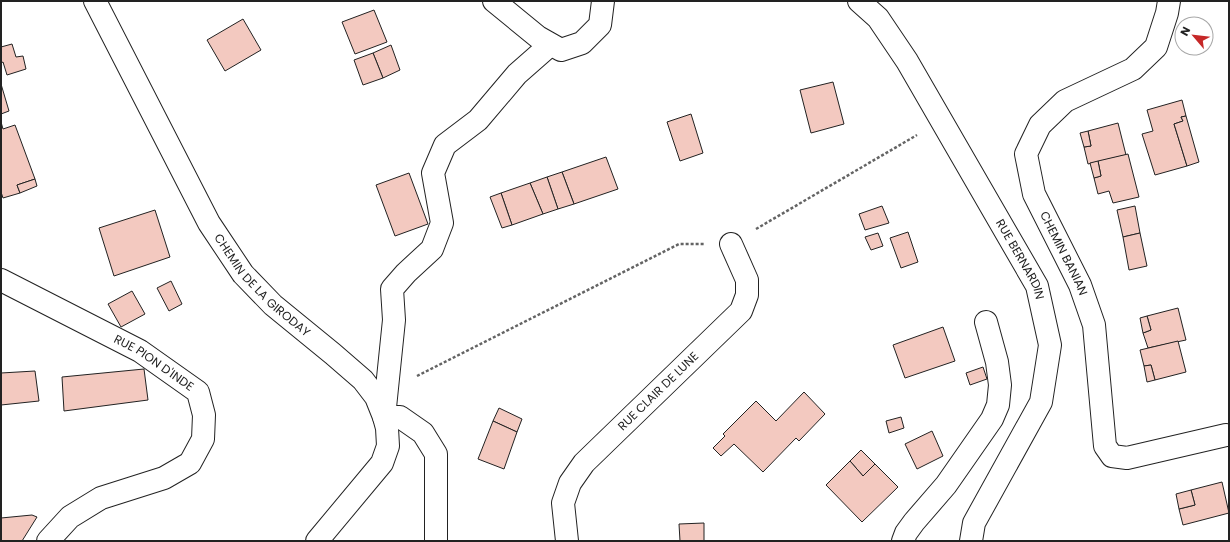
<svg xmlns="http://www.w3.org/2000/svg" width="1230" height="542" viewBox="0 0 1230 542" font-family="Poppins,sans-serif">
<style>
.building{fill:#f3c9c0;stroke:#222}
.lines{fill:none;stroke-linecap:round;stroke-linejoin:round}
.minor-casing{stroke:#222;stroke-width:24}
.major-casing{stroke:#222;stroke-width:24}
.path{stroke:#646464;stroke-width:2.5;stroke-dasharray:3 2;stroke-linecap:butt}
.minor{stroke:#fff;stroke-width:22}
.major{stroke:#fff;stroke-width:22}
.labels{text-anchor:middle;stroke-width:3;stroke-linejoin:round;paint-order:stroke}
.street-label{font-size:12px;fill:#222;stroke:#fff}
</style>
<rect width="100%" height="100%" fill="#fff"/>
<g class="building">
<polygon points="374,10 387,42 355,54 342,22"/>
<polygon points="243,19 261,50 225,71 207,40"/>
<polygon points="12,44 16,57 23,56 26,69 7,75 3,62 1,63 1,47"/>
<polygon points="391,45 400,70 383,78 373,53"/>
<polygon points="373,53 383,78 363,85 354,60"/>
<polygon points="833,82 844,124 811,133 800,90"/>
<polygon points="1,84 9,111 1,114"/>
<polygon points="1182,100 1186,116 1181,117 1183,121 1174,124 1187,166 1155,175 1142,134 1153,131 1147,110"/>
<polygon points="691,114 703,153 680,161 667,122"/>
<polygon points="1186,116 1199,162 1187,166 1174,124 1183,121 1181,117"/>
<polygon points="1,122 3,129 15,125 35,179 17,185 20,193 3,198 1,192"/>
<polygon points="1118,123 1126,155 1088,164 1084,147 1091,146 1088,131"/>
<polygon points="1088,131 1091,146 1084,147 1080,133"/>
<polygon points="1128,154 1139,197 1113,203 1109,191 1098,194 1094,178 1101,176 1098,161"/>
<polygon points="606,157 618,189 574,204 562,172"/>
<polygon points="1098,161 1101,176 1094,178 1090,163"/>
<polygon points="562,172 574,204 558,209 547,177"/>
<polygon points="409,173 428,224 395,236 376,185"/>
<polygon points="547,177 558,209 543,214 530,183"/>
<polygon points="35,179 37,186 20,193 17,185"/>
<polygon points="530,183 543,214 512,225 501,193"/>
<polygon points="501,193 512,225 502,228 490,197"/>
<polygon points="882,206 889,223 865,230 859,214"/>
<polygon points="1135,206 1140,233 1123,237 1117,210"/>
<polygon points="155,210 170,257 114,276 99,228"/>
<polygon points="908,232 918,262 901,268 890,238"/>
<polygon points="878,233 883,246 871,250 865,237"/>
<polygon points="1140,233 1147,266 1129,270 1123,237"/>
<polygon points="171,281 182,304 169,311 157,288"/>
<polygon points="132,291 145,314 121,327 108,304"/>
<polygon points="1178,308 1186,340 1148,348 1143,333 1151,330 1147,316"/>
<polygon points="1147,316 1151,330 1143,333 1140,318"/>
<polygon points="943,327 955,361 905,378 893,345"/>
<polygon points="1178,341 1186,372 1155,380 1151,365 1144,366 1140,350"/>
<polygon points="1151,365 1155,380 1147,382 1144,366"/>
<polygon points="983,367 987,379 970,385 966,373"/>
<polygon points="144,369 148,400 64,411 62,377"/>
<polygon points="35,371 39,401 1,405 1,373"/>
<polygon points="804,392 825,414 799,441 796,438 763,472 734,444 721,456 713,448 725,436 723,434 756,401 776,421"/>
<polygon points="499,408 522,419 517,432 493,421"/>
<polygon points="901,417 904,428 889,433 886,421"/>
<polygon points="493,421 517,432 504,469 478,459"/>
<polygon points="932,431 943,456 917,469 905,444"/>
<polygon points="861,450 875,464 863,476 850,461"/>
<polygon points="850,461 863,476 875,464 898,487 862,522 826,485"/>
<polygon points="1222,482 1229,513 1183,525 1179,509 1195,505 1191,490"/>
<polygon points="1191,490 1195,505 1179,509 1176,494"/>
<polygon points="32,515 37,517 22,541 1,541 1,518"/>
<polygon points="704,523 704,541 680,541 679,524"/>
</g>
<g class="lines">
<defs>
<g id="minor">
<path id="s1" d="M95 1 209 223 243 274 273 305 333 354 363 380 376 397 384 417 387 428 388 446 382 463 317 541"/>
<path id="s2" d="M1169 1 1167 13 1156 47 1133 69 1065 101 1040 125 1026 154 1034 194 1080 285 1094 325 1105 446 1112 456 1127 458 1226 435"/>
<path id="s3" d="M1 280 140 351 198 392 204 415 203 439 190 463 164 478 101 498 70 517 48 541"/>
<polyline points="436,541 436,454 423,433 400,417 384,417 394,320 392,289 406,273 432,249 442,223 433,173 445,145 478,120 517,74 550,45"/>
<path id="s4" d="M567 541 563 503 570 483 584 463 741 311 747 295V280L731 244"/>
<polyline points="903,541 906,533 914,522 946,485 992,419 998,405 1000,385 997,362 986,322"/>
</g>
<g id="major">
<polyline points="494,1 538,37 561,50 582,43 600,25 603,1"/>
<path id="s5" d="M859 1 878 18 907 61 1037 286 1050 345 1041 402 974 523 971 541"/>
</g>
</defs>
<use href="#minor" class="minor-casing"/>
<use href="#major" class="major-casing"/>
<g class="path">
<polyline points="756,229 917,135"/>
<polyline points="417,376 679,244 704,244"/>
</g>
<use href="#minor" class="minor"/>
<use href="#major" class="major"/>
</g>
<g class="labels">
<g class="street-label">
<text dy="4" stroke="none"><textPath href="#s2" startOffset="329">CHEMIN BANIAN</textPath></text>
<text dy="4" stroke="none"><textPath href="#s5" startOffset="306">RUE BERNARDIN</textPath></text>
<text dy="4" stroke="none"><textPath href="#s1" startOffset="332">CHEMIN DE LA GIRODAY</textPath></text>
<text dy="4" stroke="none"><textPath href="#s3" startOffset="174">RUE PION D'INDE</textPath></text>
<text dy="4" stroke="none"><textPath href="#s4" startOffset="187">RUE CLAIR DE LUNE</textPath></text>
</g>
</g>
<rect width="1230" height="542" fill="none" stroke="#222222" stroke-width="4"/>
<g transform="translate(1194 36) rotate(298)"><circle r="19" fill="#ffffff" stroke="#a7a7a7"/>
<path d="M0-3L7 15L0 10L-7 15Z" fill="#c62828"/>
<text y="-6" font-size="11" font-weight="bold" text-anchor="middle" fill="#222222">N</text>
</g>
</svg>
